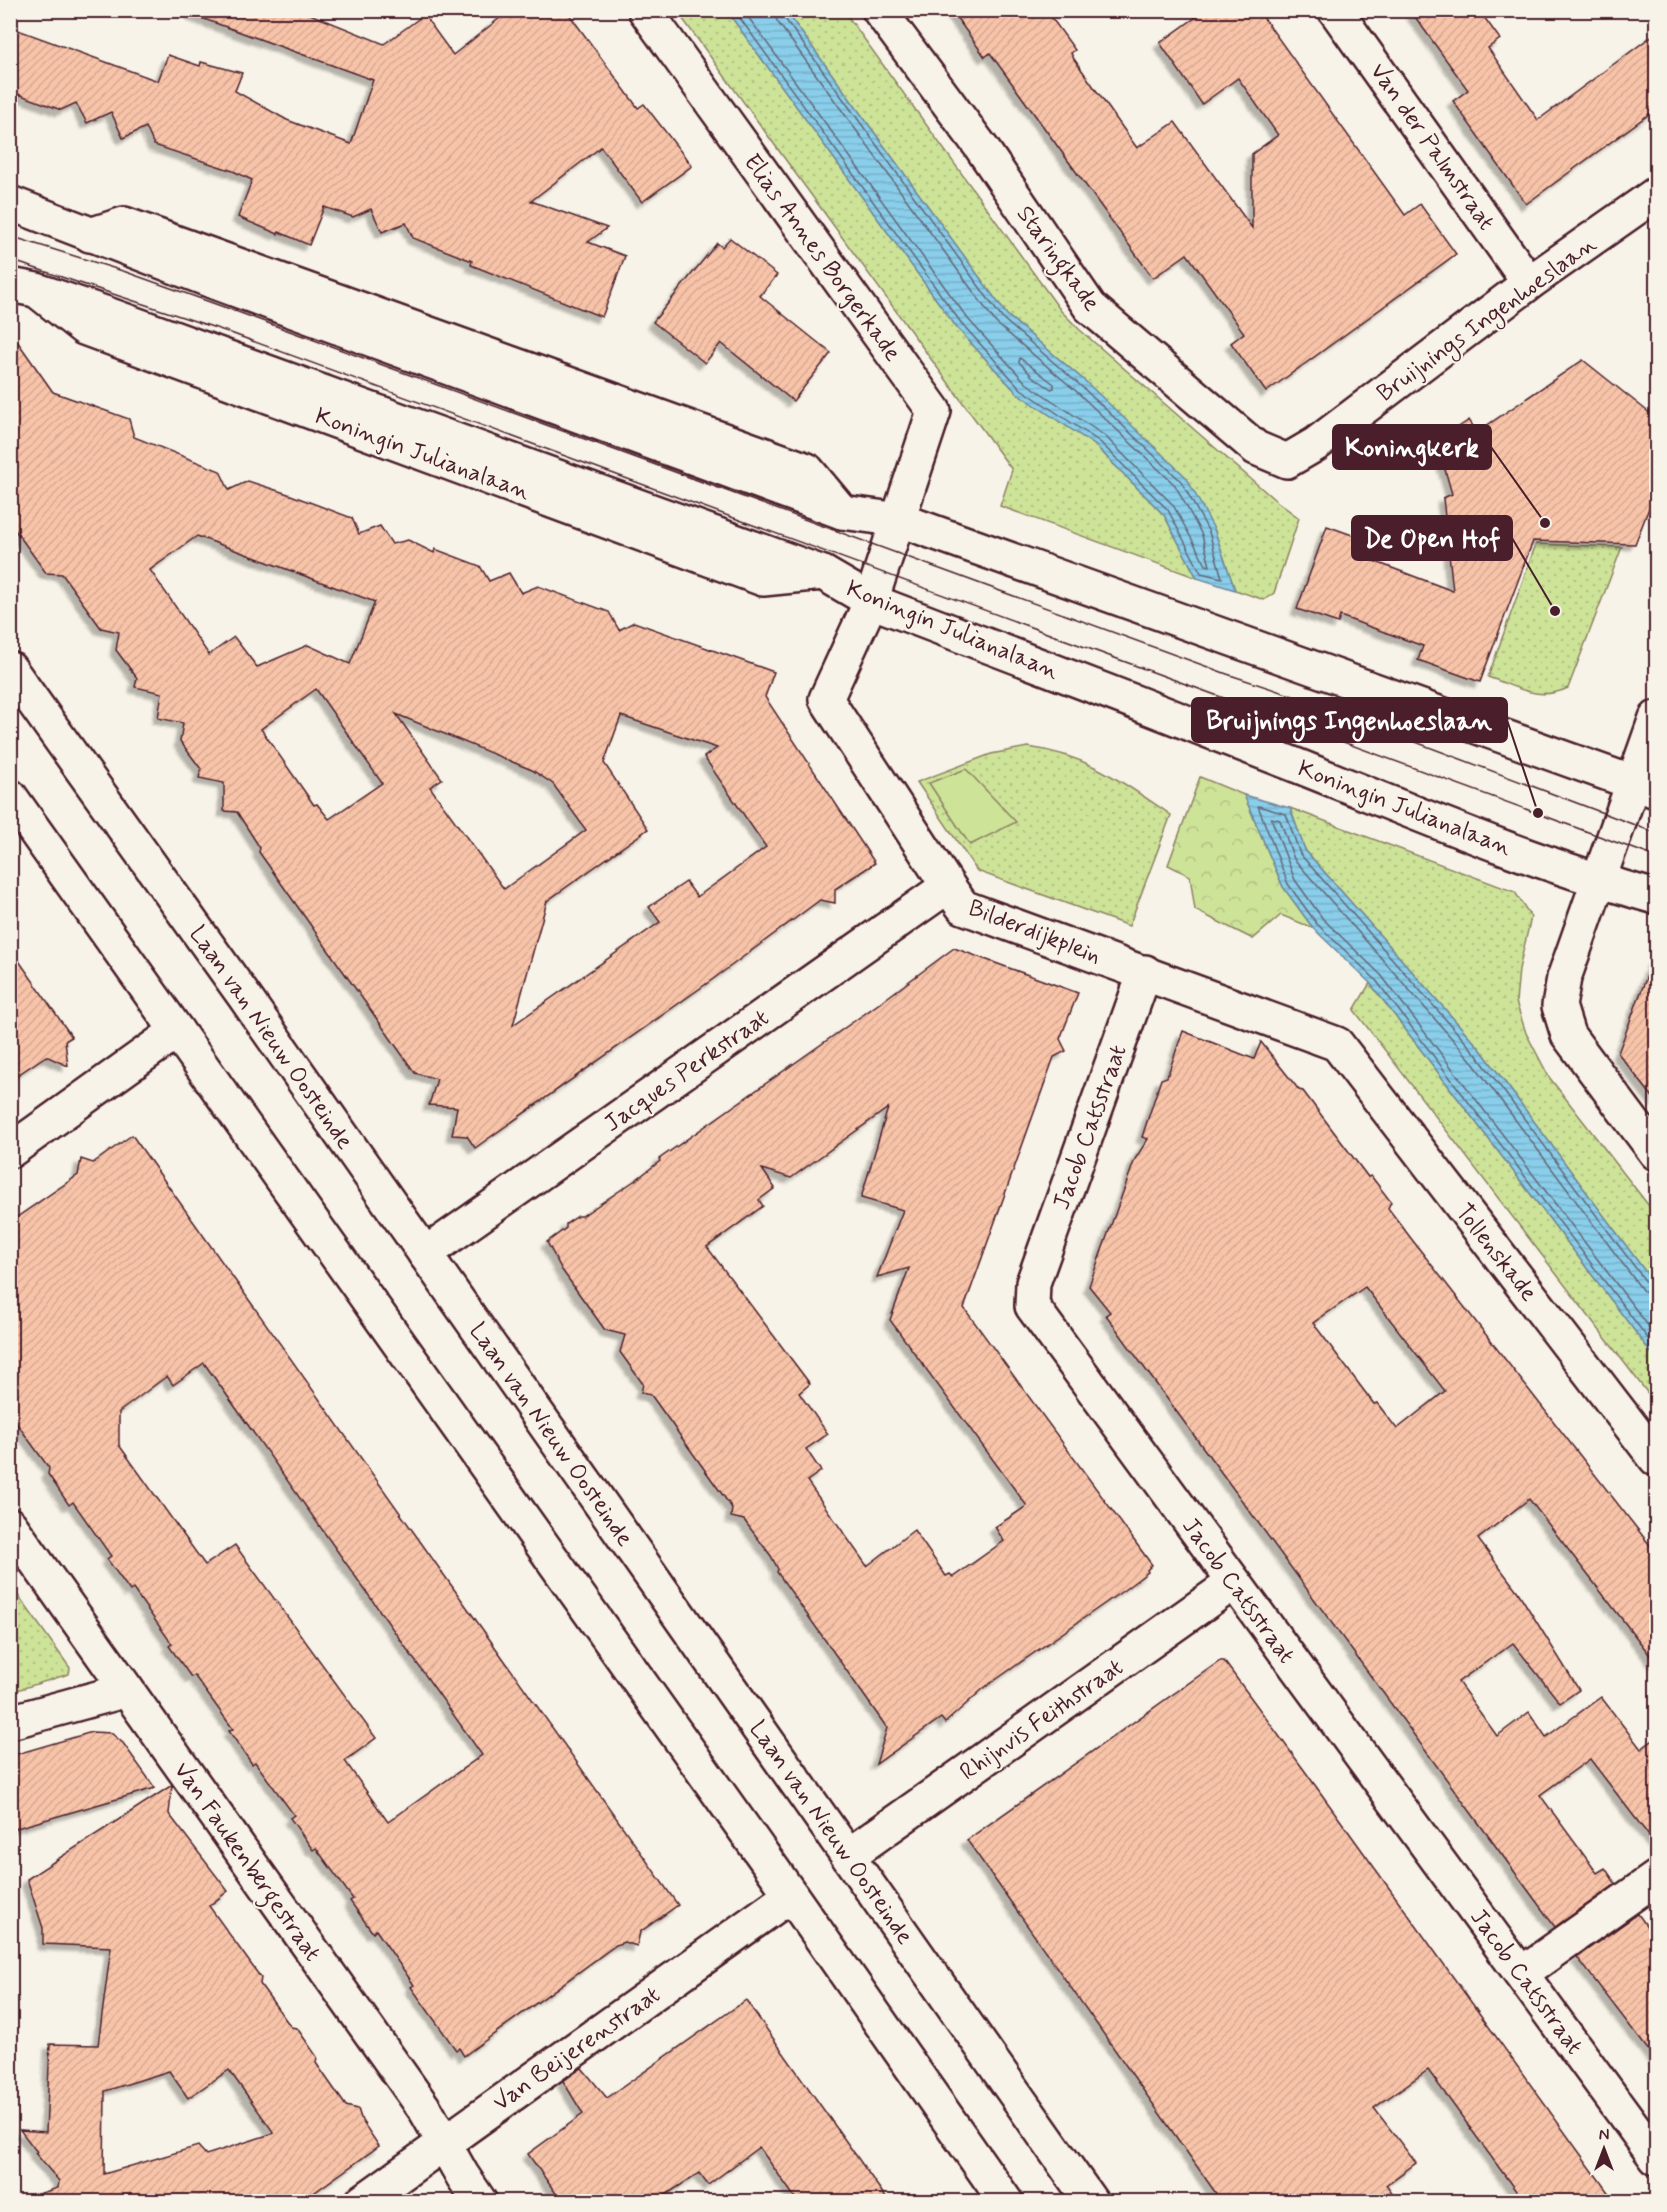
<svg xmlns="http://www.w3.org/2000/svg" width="1667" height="2212" viewBox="0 0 1667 2212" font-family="Mynerve,sans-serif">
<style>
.green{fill:url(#green-dots);stroke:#8c8162;stroke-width:1.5}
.forest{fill:url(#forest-crowns);stroke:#8c8162;stroke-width:1.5}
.pitch{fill:#cde398;stroke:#8c8162;stroke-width:1.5}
.water{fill:url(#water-rules);stroke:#70889e;stroke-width:1.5}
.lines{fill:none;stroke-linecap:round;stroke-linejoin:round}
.shore{stroke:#636577;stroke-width:1.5}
.building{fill:url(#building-hatch);stroke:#4a1f2b;stroke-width:1.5;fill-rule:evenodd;filter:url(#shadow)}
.street-casing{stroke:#4a1f2b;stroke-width:38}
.secondary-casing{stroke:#4a1f2b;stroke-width:38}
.street{stroke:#f7f3e8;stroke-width:33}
.secondary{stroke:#f7f3e8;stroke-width:33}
.tram{stroke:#4a1f2b;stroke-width:1.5}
.labels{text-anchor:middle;stroke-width:4.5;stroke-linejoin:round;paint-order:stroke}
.street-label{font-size:24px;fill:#4a1f2b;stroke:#f7f3e8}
.leader{fill:none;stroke:#4a1f2b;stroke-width:2}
.callout-dot{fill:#4a1f2b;stroke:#f7f3e8;stroke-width:2}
.callout{fill:#4a1f2b;stroke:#4a1f2b;stroke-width:2}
.callout-label{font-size:26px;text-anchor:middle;font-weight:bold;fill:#fff}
</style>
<defs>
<pattern id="green-dots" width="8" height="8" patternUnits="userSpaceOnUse" patternTransform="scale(1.5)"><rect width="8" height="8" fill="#cde398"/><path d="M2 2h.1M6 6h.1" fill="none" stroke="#b2c283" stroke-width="1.8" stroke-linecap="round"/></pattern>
<pattern id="forest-crowns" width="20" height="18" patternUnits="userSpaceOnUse" patternTransform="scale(1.5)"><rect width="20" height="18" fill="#cde398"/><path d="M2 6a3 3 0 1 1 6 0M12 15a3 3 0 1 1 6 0" fill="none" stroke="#b2c283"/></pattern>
<pattern id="water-rules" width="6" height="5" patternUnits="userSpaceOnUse" patternTransform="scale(1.5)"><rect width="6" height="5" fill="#89ceea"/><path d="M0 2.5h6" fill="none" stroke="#78b0c9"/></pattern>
<pattern id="building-hatch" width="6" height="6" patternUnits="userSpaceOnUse" patternTransform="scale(1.5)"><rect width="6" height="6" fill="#f8c4a9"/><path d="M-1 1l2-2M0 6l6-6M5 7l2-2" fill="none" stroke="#d6a892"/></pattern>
<filter id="shadow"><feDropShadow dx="-5.5" dy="5.5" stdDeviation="1.5" flood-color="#0004"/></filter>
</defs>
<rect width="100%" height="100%" fill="#f7f3e8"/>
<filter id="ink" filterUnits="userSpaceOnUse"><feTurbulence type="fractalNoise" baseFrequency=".0167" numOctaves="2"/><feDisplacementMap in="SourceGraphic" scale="12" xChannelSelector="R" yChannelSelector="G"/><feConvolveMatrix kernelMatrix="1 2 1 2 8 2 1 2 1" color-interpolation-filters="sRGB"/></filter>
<g filter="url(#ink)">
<g class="green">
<polygon points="677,11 727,11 957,328 1017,393 1096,446 1164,515 1197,578 1000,506 1012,470"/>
<polygon points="786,11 844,11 1061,311 1080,330 1275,500 1299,518 1274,593 1264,600 1235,590 1214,529 1085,381 1007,315"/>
<path d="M1536 544 1622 547 1568 688C1538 702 1517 687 1488 677Z"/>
<path d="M1028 747C1088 755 1122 782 1171 815L1129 926 977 871 917 782 991 754Z"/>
<polygon points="1290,808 1515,892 1531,917 1519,969 1516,1002 1526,1033 1549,1077 1656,1215 1656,1286 1481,1050 1305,850"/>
<polygon points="1370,983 1656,1359 1656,1404 1354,1010"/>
<polygon points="10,1584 70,1668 69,1674 11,1692"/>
</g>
<polygon class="forest" points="1200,777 1244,795 1283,887 1313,928 1281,915 1253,939 1195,910 1190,876 1168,865"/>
<polygon class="pitch" points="966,769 1016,822 970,845 929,783"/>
<g class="water">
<polygon points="727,11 786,11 1007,315 1085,381 1186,477 1214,529 1235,590 1197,578 1164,515 1096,446 1017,393 957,328"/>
<polygon points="1244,795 1290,808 1305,850 1481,1050 1656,1286 1656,1359 1370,983 1313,928 1283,887"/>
</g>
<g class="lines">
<g class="shore">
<polyline points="734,10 962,324 1021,389 1100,442 1168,510 1201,573 1222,578 1209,532 1181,481 1081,386 1002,318 783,16 782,10"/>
<polyline points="743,10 968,319 1026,383 1105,436 1173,505 1206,565 1210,566 1202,535 1175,485 1076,391 996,323 777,21 774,10"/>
<polygon points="1020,358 1054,384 1054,388 1051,389 1032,376 1019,362"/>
<polyline points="1656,1289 1649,1286 1476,1054 1300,854 1286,814 1258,806 1288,884 1317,924 1375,979 1656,1349"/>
<polyline points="1656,1297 1643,1291 1470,1059 1294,859 1280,820 1271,818 1295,880 1323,919 1381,975 1656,1336"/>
</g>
</g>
<g class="building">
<polygon points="193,10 300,10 384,44 424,15 453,55 510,10 566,10 638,108 644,104 692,166 642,202 601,147 531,201 607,228 588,242 625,256 602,317 471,265 472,261 413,238 406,223 382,232 371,209 353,217 324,207 309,245 279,232 278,234 238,217 252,180 233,171 154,145 146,127 123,138 111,112 87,123 76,103 61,110 10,91 10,27 158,81 168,55 200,66 201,62 242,73 235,91 287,120 351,144 373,80 193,15"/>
<polygon points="951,10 1046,10 1075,50 1071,53 1074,59 1137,148 1175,122 1252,228 1252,154 1278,135 1238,78 1202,104 1160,43 1206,10 1258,10 1405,215 1420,204 1456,254 1266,392 1231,343 1244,333 1187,254 1153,278 990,53 985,57"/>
<polygon points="1410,10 1479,10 1500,39 1488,48 1538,120 1656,33 1656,109 1526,204 1453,101 1468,90"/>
<polygon points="730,238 777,275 760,296 831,353 793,401 721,343 705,363 653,322 717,243 722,247"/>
<path d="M10 331 53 392 129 419 134 437 220 471 229 490 248 481 288 494 352 518 359 534 380 526 392 544 408 540 434 553 435 549 480 566 489 581 509 573 521 593 538 586 609 612 619 630 634 622 774 672 765 697 875 863 835 889V903L820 900 716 977 475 1148 467 1136 452 1135 457 1107 429 1105 437 1079 415 1073 259 852 260 848 237 812 224 811V783L199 778 201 769 180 741 183 723 158 718 162 693 135 687 137 678 116 650 119 632 101 628 62 574 46 573 10 523ZM197 536 375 602 350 664 308 645 257 667 234 637 209 655 150 570ZM316 689 382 783 329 819 317 804 314 805 261 729ZM396 714 532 770 553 784 586 830 504 889 430 787 442 779ZM621 716 717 748 704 757 766 847 697 897 686 882 649 907 660 922 513 1025 547 901 648 829 604 763Z"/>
<polygon points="1583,360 1656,418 1656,490 1635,544 1533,541 1480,682 1418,660 1423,646 1340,616 1338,623 1297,609 1327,526 1369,541 1363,557 1453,591 1443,498 1452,494 1437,442 1469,420 1477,432"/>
<polygon points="10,948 72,1037 65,1041 68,1066 46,1056 10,1080"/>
<path d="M954 948 1078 993 1060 1039 1066 1051 1054 1057 964 1308 1152 1565 1147 1570 1148 1572 1124 1590 984 1688 945 1723 941 1718 876 1764 887 1728 777 1572 778 1569 771 1556 744 1520 731 1517 732 1508 651 1395 641 1393 643 1384 620 1352 625 1335 605 1330 562 1270 547 1242 566 1228V1224L578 1216H582L637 1179 660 1161 659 1159 884 1000ZM888 1108 861 1198 903 1210 877 1277 909 1268 890 1320 1027 1506 995 1527 1004 1541 953 1577 950 1574 946 1576 914 1530 867 1566 807 1481 821 1471 806 1449 828 1434 799 1393 810 1384 707 1247 763 1206 759 1200 775 1188 762 1169 791 1178Z"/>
<polygon points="1653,960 1656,961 1656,1101 1618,1053"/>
<path d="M1183 1031 1254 1059 1261 1042 1299 1090 1303 1091 1368 1177 1371 1176 1391 1202 1388 1208 1413 1241 1656 1553V1663L1529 1499 1478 1539 1518 1592 1579 1690 1560 1703 1513 1643 1458 1682 1497 1736 1529 1712 1546 1737 1601 1697 1641 1749 1656 1738V1845L1590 1759 1540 1795 1597 1873 1605 1868 1616 1884 1555 1927 1146 1370 1106 1315 1110 1312 1089 1286 1135 1159 1148 1139 1142 1137 1161 1079 1167 1077ZM1365 1287 1445 1391 1397 1429 1377 1403 1374 1404 1313 1323Z"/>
<path d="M132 1135 678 1905 640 1932 637 1946 624 1942 616 1945 464 2056 459 2048 456 2050 411 1987 414 1985 376 1930 373 1933 350 1901 353 1899 316 1848 313 1850 290 1818 294 1815 255 1762 252 1764 229 1731 233 1729 194 1675 191 1677 169 1646 172 1644 133 1589 130 1591 107 1559 111 1556 73 1502 69 1505 48 1474 49 1468 10 1414V1222L78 1175 81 1159 93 1163ZM204 1363 482 1755 388 1822 345 1761 376 1738 235 1545 205 1565 119 1445V1412L167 1376 173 1385Z"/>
<polygon points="1220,1661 1224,1661 1307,1774 1615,2202 1524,2202 1428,2070 1374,2108 1416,2163 1386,2185 1398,2202 1222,2202 967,1840"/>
<polygon points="92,1732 111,1733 123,1743 155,1788 10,1830 10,1756"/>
<path d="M172 1785 169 1814 228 1891 209 1906 261 1978 260 1984 291 2027 297 2028 317 2057 316 2063 346 2106 358 2109 362 2121 379 2146 301 2202H42L41 2193 58 2188 59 2181 35 2153 37 2152 20 2130 46 2132 50 2044 98 2045 111 1947 43 1944V1928L27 1879ZM229 2070 274 2133 206 2155 198 2146 104 2174 105 2091 169 2071 188 2098Z"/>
<polygon points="1638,1914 1656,1939 1656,2060 1577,1957"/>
<polygon points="746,2000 889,2202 798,2202 759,2147 708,2185 699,2173 655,2202 562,2202 528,2154 583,2114 563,2081 582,2068 607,2098"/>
</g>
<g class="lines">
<defs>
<g id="street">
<polyline points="645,10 934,411 871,601 826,699 948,886 963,907 1337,1044 1656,1459"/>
<polyline points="879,10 981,147 1090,307 1256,448 1287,461 1316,444 1529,283 1656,194"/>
<polyline points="1335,10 1529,283"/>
<polyline points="90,235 124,224 807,470 842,512"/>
<polyline points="40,293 84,328 763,579 823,573"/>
<polyline points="1656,718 1564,978 1559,1006 1568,1035 1656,1153"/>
<polyline points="1145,972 1033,1283 1032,1306 1656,2158"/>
<polyline points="10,1151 177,1031"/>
<polyline points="425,1254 948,886"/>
<polyline points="10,1525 426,2111 462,2175 480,2202"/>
<polyline points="10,1722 127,1690"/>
<polyline points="849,1855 1233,1583"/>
<polyline points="1522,1973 1656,1878"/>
<polyline points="362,2202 791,1895"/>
</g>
<g id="secondary">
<polyline points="10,203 212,281 842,512 900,520 1656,791"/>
<path d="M10 285 36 290 104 313 823 573 871 601C1014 655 1156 710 1298 766 1416 813 1534 864 1656 897"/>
<polyline points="10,669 244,996 1091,2202"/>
<polyline points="10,796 791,1895 1006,2202"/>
</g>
</defs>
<use href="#street" class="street-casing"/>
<use href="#secondary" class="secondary-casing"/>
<use href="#street" class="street"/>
<use href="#secondary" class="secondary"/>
<g class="tram">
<polyline points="10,236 126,272 235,311 1227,674 1302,699 1656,833"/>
<polyline points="10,260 228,332 1656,857"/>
</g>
</g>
</g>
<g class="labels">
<g class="street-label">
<text transform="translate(1433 146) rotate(55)" y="8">Van der Palmstraat</text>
<text transform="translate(823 257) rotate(54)" y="8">Elias Annes Borgerkade</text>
<text transform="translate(1059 258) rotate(54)" y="8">Staringkade</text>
<text transform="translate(1486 318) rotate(-36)" y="8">Bruijnings Ingenhoeslaan</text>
<text transform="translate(423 453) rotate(20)" y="8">Koningin Julianalaan</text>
<text transform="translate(953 629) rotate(22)" y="8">Koningin Julianalaan</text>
<text transform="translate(1405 807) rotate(21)" y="8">Koningin Julianalaan</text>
<text transform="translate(1035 931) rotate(21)" y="8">Bilderdijkplein</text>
<text transform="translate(272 1037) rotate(55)" y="8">Laan van Nieuw Oosteinde</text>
<text transform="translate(686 1070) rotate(-35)" y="8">Jacques Perkstraat</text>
<text transform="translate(1089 1127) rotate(-70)" y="8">Jacob Catsstraat</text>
<text transform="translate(1497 1252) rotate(52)" y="8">Tollenskade</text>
<text transform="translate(552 1434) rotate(55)" y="8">Laan van Nieuw Oosteinde</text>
<text transform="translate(1239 1590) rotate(54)" y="8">Jacob Catsstraat</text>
<text transform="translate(1041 1719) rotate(-35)" y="8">Rhijnvis Feithstraat</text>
<text transform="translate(832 1832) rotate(55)" y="8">Laan van Nieuw Oosteinde</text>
<text transform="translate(248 1861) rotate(55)" y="8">Van Faukenbergestraat</text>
<text transform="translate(1527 1981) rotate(54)" y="8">Jacob Catsstraat</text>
<text transform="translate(576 2048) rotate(-35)" y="8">Van Beijerenstraat</text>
</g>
</g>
<path class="leader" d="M1545 523L1491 447M1555 611L1512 538M1538 813L1507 720"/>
<g class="callout-dot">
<circle cx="1545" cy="523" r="6"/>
<circle cx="1555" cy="611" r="6"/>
<circle cx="1538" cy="813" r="6"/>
</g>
<g class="callout">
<rect x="1333" y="425" width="158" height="44" rx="6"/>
<rect x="1352" y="516" width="160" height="44" rx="6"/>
<rect x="1192" y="698" width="315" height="44" rx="6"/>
</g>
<g class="callout-label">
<text x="1412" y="456">Koningkerk</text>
<text x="1432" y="547">De Open Hof</text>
<text x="1349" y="729">Bruijnings Ingenhoeslaan</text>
</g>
<rect width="1667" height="2212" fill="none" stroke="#f7f3e8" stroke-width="36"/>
<rect x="18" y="18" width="1631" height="2176" fill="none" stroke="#4a1f2b" stroke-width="2" filter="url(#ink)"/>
<g transform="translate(1604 2149)" stroke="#f7f3e8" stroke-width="4.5" paint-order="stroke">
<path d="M0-4.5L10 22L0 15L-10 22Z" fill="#4a1f2b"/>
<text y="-9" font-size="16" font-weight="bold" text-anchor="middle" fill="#4a1f2b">N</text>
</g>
</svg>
